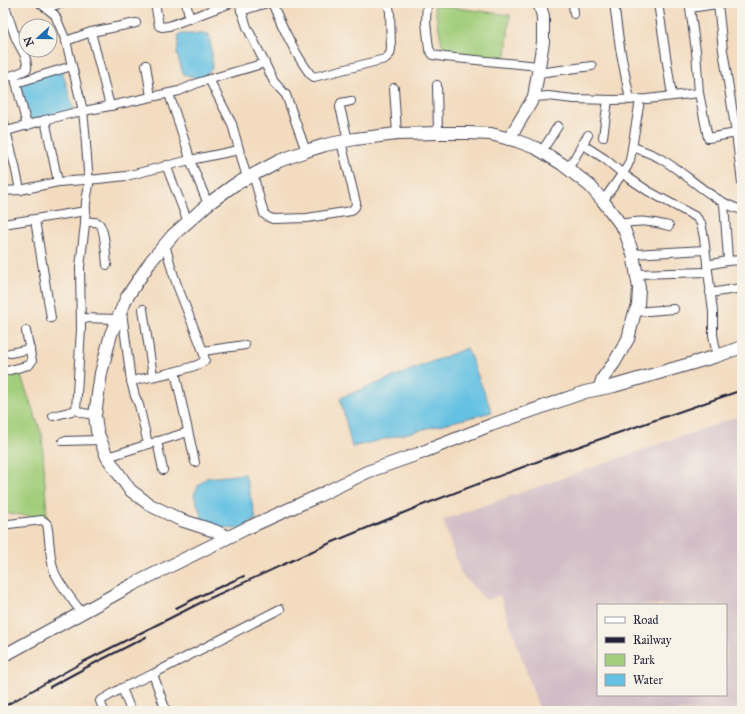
<svg xmlns="http://www.w3.org/2000/svg" width="745" height="714" viewBox="0 0 745 714" font-family="'IM FELL Great Primer',serif">
<style>
.industrial{fill:#d2bdc6;fill-rule:evenodd}
.green{fill:#a2ce7b;stroke:#62785b}
.water{fill:#65c1e3;stroke:#44728f}
.lines{fill:none;stroke-linecap:round;stroke-linejoin:round}
.street-casing{stroke:#413e4f;stroke-width:10}
.secondary-casing{stroke:#413e4f;stroke-width:14}
.street{stroke:#fff;stroke-width:8}
.secondary{stroke:#fff;stroke-width:12}
.rail{stroke:#22223b;stroke-width:2}
</style>
<rect width="100%" height="100%" fill="#f7f3e8"/>
<filter id="ink" filterUnits="userSpaceOnUse"><feTurbulence type="fractalNoise" baseFrequency=".025" numOctaves="2"/><feDisplacementMap in="SourceGraphic" scale="8" xChannelSelector="R" yChannelSelector="G"/><feConvolveMatrix kernelMatrix="1 2 1 2 8 2 1 2 1" color-interpolation-filters="sRGB"/></filter>
<filter id="wash" filterUnits="userSpaceOnUse"><feTurbulence type="fractalNoise" baseFrequency=".012" numOctaves="4" result="noise"/><feDisplacementMap in="SourceGraphic" scale="16" xChannelSelector="R" yChannelSelector="G"/><feGaussianBlur stdDeviation="0.9" result="paint"/><feColorMatrix in="noise" values="0 0 0 0 0 0 0 0 0 0 0 0 0 0 0 0 0 1.4 0 .05"/><feComposite in="paint" operator="in"/></filter>
<g filter="url(#wash)">
<rect width="100%" height="100%" fill="#f3dbbf"/>
<path class="industrial" d="M742 415V711H540L500 595 486 600 461 574 443 520ZM598 605H726V695H598Z"/>
<g class="green">
<polygon points="434,5 510,15 505,63 443,49"/>
<polygon points="19,371 42,435 47,518 3,513 3,373"/>
</g>
<g class="water">
<polygon points="179,34 209,34 212,54 212,69 201,79 183,74 177,54"/>
<polygon points="61,67 74,111 31,123 19,79"/>
<polygon points="467,348 492,412 352,447 340,398"/>
<polygon points="245,474 256,519 242,529 218,528 209,525 202,518 194,495 198,486 206,478"/>
</g>
</g>
<g filter="url(#ink)">
<g class="lines">
<defs>
<g id="street">
<polyline points="40,3 55,15 66,41 83,111 85,131 89,184 86,202 85,224 80,267 81,329 76,410 83,413 95,415"/>
<polyline points="155,3 159,26 162,27 169,26 231,3"/>
<polyline points="186,3 190,19"/>
<polyline points="239,3 247,27 274,82 286,95 306,151"/>
<path d="M272 3C283 28 294 52 310 74L314 77 385 59 390 54 391 49 390 12 388 3"/>
<polyline points="427,3 426,22 429,49 433,55 445,57 539,66"/>
<polyline points="573,3 574,14"/>
<polyline points="614,3 620,48 630,100"/>
<polyline points="658,3 672,96"/>
<polyline points="718,4 723,50 736,133 742,183"/>
<polyline points="46,7 64,3"/>
<polyline points="241,11 267,3"/>
<polyline points="66,41 91,32 136,23"/>
<polyline points="146,65 151,97"/>
<polyline points="538,73 592,66"/>
<path d="M3 78C11 76 19 74 27 69 28 55 19 48 15 36 11 25 8 14 4 3"/>
<polyline points="15,78 27,126"/>
<polyline points="209,79 232,124 247,178"/>
<polyline points="16,83 72,66"/>
<polyline points="437,85 438,133"/>
<polyline points="394,88 397,134"/>
<polyline points="699,93 708,138 742,132"/>
<polyline points="169,94 187,148 190,160 239,150"/>
<polyline points="534,97 548,96 574,99 613,100 647,99 699,93 696,51 690,8 724,3"/>
<polyline points="110,106 179,91 200,82 265,63"/>
<polyline points="3,119 15,166 20,190"/>
<polyline points="45,120 73,113 110,106 91,32"/>
<polyline points="7,131 45,120 58,182"/>
<polyline points="603,137 608,100"/>
<polyline points="348,140 340,107 341,103 351,101"/>
<polyline points="582,144 605,159 623,174 648,191 696,217 701,223 704,238 713,312 713,335 717,356"/>
<path d="M633 147C643 151 653 154 661 159 689 175 711 201 742 210"/>
<polyline points="542,151 558,126"/>
<polyline points="166,165 188,222"/>
<polyline points="568,169 588,135"/>
<polyline points="253,174 264,214 268,217 273,219 307,218 351,211 355,207 356,203 341,142"/>
<polyline points="3,191 20,190 58,182 98,179 126,176 190,160 208,204"/>
<polyline points="603,201 627,167 630,160 640,100"/>
<polyline points="35,220 51,318"/>
<path d="M85 222C89 222 95 221 98 223 105 226 106 257 107 265"/>
<polyline points="3,224 86,211"/>
<path d="M620 224C641 220 649 221 669 226"/>
<polyline points="633,254 705,250"/>
<polyline points="727,261 742,260"/>
<polyline points="707,265 727,261 728,259 724,203"/>
<polyline points="636,274 708,272"/>
<polyline points="710,293 742,288"/>
<polyline points="143,309 153,376"/>
<polyline points="122,312 131,381 135,396 139,405 148,444"/>
<polyline points="635,312 674,309"/>
<polyline points="81,318 117,319"/>
<polyline points="203,351 245,345"/>
<polyline points="10,353 30,349"/>
<polyline points="3,372 29,365 32,361 26,331"/>
<polyline points="175,372 195,462"/>
<path d="M131 381C144 378 198 369 205 360L203 351 177 285 172 270 165 244"/>
<polyline points="53,416 76,410"/>
<polyline points="63,441 100,440"/>
<polyline points="157,441 163,470"/>
<polyline points="107,457 188,432"/>
<path d="M9 524 42 520 45 522 47 524C50 539 49 556 54 571 59 584 73 601 82 613"/>
<polyline points="153,674 166,711"/>
<polyline points="122,688 131,711"/>
<polyline points="104,711 100,701 122,688 153,674 280,609"/>
</g>
<g id="secondary">
<polyline points="509,139 534,97 543,42 543,16 539,3"/>
<polyline points="228,537 215,531 181,520 150,505 130,490 107,457 97,431 95,415 101,373 111,334 127,297 151,261 173,235 208,204 234,185 279,161 306,151 325,145 355,139 397,134 438,133 467,133 491,134 517,141 536,148 562,164 590,186 603,201 624,229 633,254 639,288 638,306 634,315 628,339 614,363 603,378 599,389"/>
<polyline points="3,656 132,585 245,529 316,497 367,472 418,454 491,425 585,392 614,386 717,356 742,347"/>
</g>
</defs>
<use href="#street" class="street-casing"/>
<use href="#secondary" class="secondary-casing"/>
<use href="#street" class="street"/>
<use href="#secondary" class="secondary"/>
<g class="rail">
<polyline points="176,608 204,594 244,576"/>
<polyline points="50,687 87,667 146,637"/>
<polyline points="3,707 83,662 206,600 328,544 420,506 560,453 742,390"/>
</g>
</g>
</g>
<rect width="745" height="714" fill="none" stroke="#f7f3e8" stroke-width="16"/>
<rect x="597" y="604" width="130" height="92" fill="#f7f3e8" stroke="#a29fa3"/>
<rect x="605" y="617" width="20" height="6" fill="#ffffff" stroke="#a29fa3"/>
<text x="633" y="624" font-size="12" fill="#22223b">Road</text>
<rect x="605" y="637" width="20" height="6" fill="#22223b" stroke="#a29fa3"/>
<text x="633" y="644" font-size="12" fill="#22223b">Railway</text>
<rect x="605" y="654" width="20" height="12" fill="#a2ce7b" stroke="#a29fa3"/>
<text x="633" y="664" font-size="12" fill="#22223b">Park</text>
<rect x="605" y="674" width="20" height="12" fill="#65c1e3" stroke="#a29fa3"/>
<text x="633" y="684" font-size="12" fill="#22223b">Water</text>
<g transform="translate(38 38) rotate(249)"><circle r="19" fill="#f7f3e8" stroke="#a29fa3"/>
<path d="M0-3L7 15L0 10L-7 15Z" fill="#1f6fb2"/>
<text y="-6" font-size="11" font-weight="bold" text-anchor="middle" fill="#22223b">N</text>
</g>
</svg>
